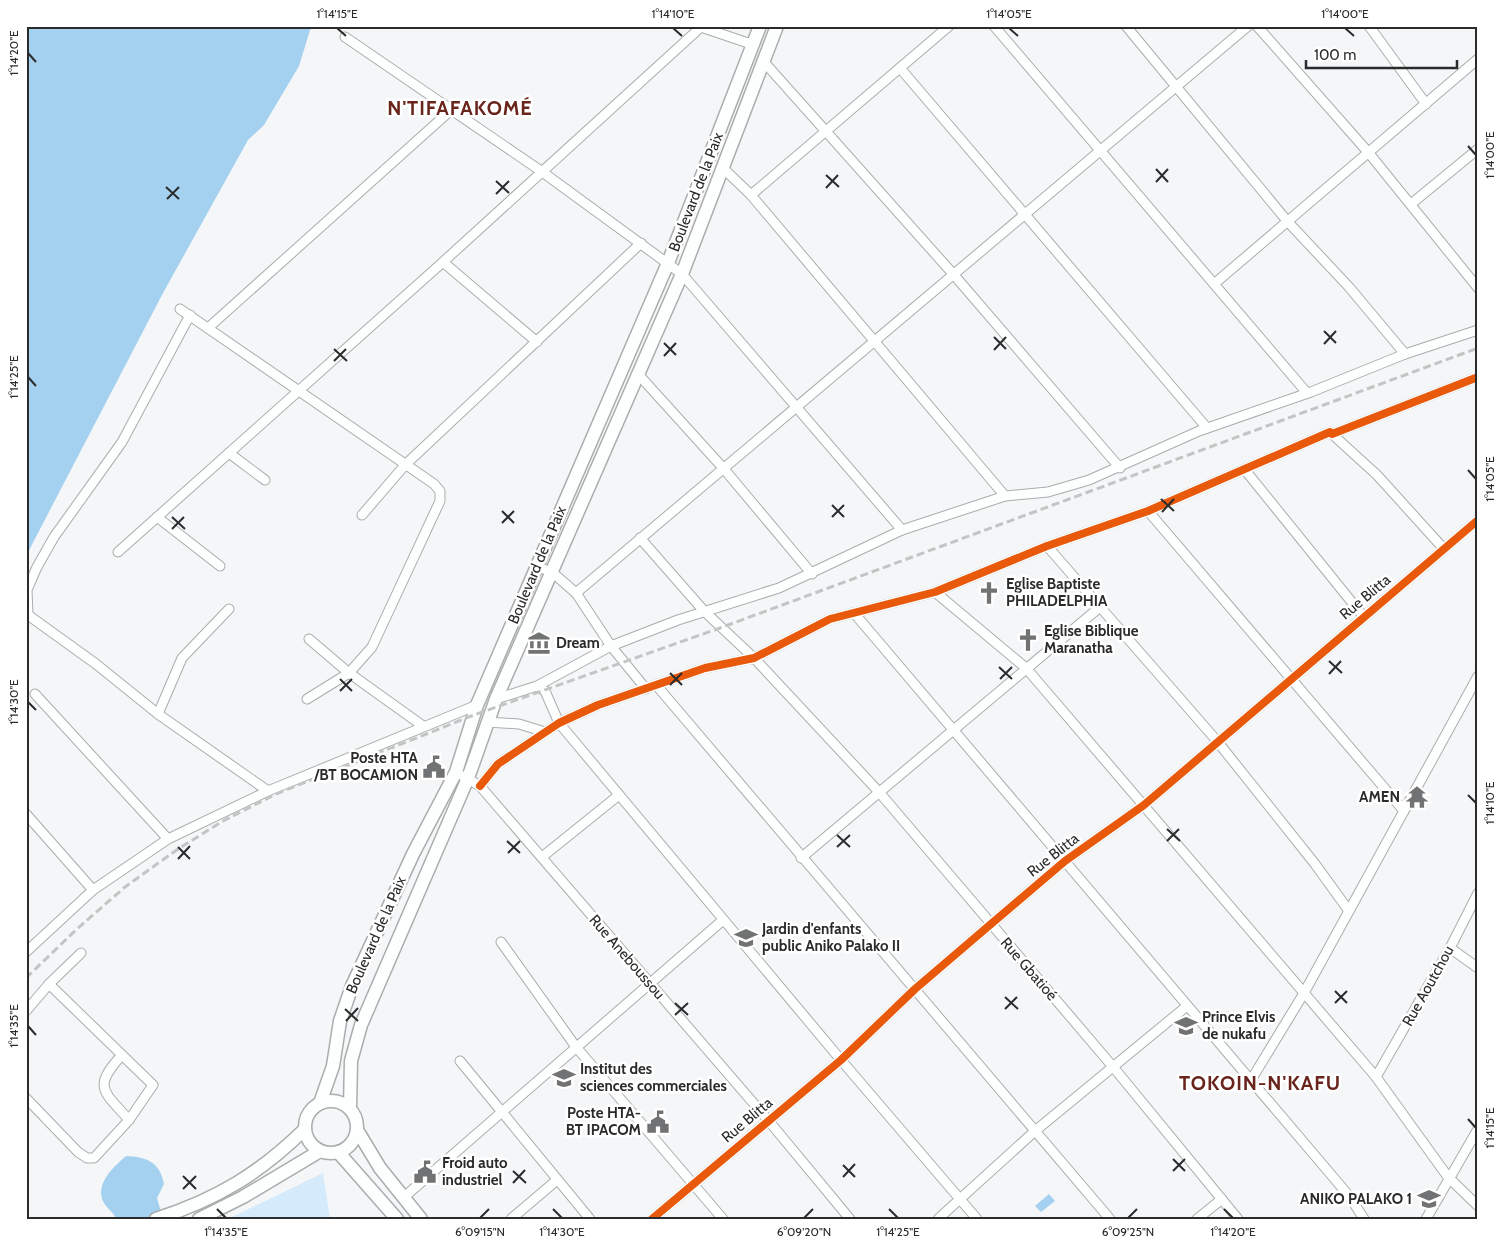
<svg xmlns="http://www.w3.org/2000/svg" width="1504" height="1245" viewBox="0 0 1504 1245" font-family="Cabin,sans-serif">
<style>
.green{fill:#d5eafa}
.water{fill:#a5d1f0}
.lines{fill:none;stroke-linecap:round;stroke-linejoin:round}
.street-casing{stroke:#abacad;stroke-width:11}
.secondary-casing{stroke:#abacad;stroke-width:15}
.street{stroke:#fdfefe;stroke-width:9}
.secondary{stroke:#fdfefe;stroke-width:12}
.rail{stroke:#c3c4c4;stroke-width:3;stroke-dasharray:8 4;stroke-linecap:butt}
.cycleway-casing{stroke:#fff;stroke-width:11}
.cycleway{stroke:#e8590c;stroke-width:8}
.ticks{fill:none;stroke:#2a2b2c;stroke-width:2}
.labels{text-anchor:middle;stroke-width:5;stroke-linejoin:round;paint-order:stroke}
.street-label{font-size:15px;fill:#2a2b2c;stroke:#fff}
.poi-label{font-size:15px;font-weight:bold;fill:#2a2b2c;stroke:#fff;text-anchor:start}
.district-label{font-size:20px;font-weight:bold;letter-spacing:1px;fill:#69241c;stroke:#fff}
.neatline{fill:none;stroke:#2a2b2c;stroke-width:2}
.ticks-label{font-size:12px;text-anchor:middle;fill:#2a2b2c}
</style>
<rect width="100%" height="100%" fill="#f4f6f8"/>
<polygon class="green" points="323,1173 330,1219 228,1219"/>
<g class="water">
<polygon points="26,26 325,26 320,29 311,27 299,66 264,125 248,140 163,293 26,556"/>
<path d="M126 1156C147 1157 160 1162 164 1184L157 1198 163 1219H116C113 1211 108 1210 104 1203 94 1185 113 1167 126 1156Z"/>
<polygon points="1049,1194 1055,1201 1041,1212 1035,1206"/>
</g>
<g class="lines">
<defs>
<g id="street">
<polyline points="698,26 754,45"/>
<polyline points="994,26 1307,393"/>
<polyline points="1126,26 1288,222 1349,287 1405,354"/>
<polyline points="1257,26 1368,152 1478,288"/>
<polyline points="1369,26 1426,104"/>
<polyline points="345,37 541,171 682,274 902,530"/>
<polyline points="764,62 954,275 1120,468"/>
<polyline points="900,68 1207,428"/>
<polyline points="724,169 751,195 1005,496"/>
<polyline points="751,195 949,26"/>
<polyline points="1411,204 1478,149"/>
<polyline points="443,262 537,342"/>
<polyline points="1214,284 1478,59"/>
<polyline points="180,309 434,484 440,491 440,501 372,647 349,673 307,699"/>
<polyline points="208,328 450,111"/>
<polyline points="638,374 724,469 812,574"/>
<polyline points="1332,434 1377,475 1444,549"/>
<polyline points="229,453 265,480"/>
<polyline points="1245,470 1363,616"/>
<polyline points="1148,511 1404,811"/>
<polyline points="362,515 405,465 641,243"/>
<polyline points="157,517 220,566"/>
<polyline points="640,538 704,611 754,658 879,792 1114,1068 1238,1219"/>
<polyline points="1047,546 1217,741 1315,864 1349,911"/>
<polyline points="118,552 443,262 701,27"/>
<polyline points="537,566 553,573 576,593 611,646 646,689"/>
<polyline points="935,592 1026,668 1376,1077 1448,1177 1478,1206"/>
<polyline points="576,593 1248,26"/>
<polyline points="854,613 1350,1197 1364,1219"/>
<polyline points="28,615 96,664 158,714 268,791"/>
<polyline points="26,617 28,615 27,590 37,567 54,537 122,442 190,315"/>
<polyline points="309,639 349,673 423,726"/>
<polyline points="537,686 545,691 559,723 841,1060 977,1219"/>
<polyline points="657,686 1110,1219"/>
<polyline points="35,694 168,839"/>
<polyline points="496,699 537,686 611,646 678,620 779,588 902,530 1005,496 1048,492 1089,480 1199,431 1311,392 1405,354 1478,330"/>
<polyline points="158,714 182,658 229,609"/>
<polyline points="487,722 519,724 545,732"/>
<polyline points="463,776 480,786 768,1120 850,1219"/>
<polyline points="480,786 498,764 559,723 598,705 705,668 754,658 830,619 935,592 1047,546 1148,511 1330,432 1332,434 1478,377"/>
<polyline points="26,814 93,890"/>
<polyline points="542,857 619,795"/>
<polyline points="801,858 1100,607"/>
<polyline points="501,942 576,1047 723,1219"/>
<polyline points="1450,948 1478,968"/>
<polyline points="26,952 93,890 168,839 268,791 477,705"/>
<polyline points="26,1011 49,984 81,953"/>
<path d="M121 1056C92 1088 104 1091 129 1120"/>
<polyline points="460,1061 590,1219"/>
<polyline points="1376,1077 1450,948 1478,893"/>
<polyline points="1251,1080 1304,993 1478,676"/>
<polyline points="26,1098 78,1152 87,1158 94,1158 129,1120 153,1085 49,984"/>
<polyline points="403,1198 723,920"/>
<polyline points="511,1219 557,1180"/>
<polyline points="652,1219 841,1060 915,989 991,924 1065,861 1144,805 1478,520"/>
<polyline points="938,1219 1035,1131 1187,1006"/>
<polyline points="1197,1219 1222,1199"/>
<polyline points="1426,1219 1478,1129"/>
</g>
<g id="secondary">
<circle cx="331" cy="1127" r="26"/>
<polyline points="320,1103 333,1066 340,1021 352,986 413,854 456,772 477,705 668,263 760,26"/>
<polyline points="350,1108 351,1061 361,1025 468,778 496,699 682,274 777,26"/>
<polyline points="357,1130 380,1168 421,1219"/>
<polyline points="338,1152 397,1219"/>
<path d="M156 1219C217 1199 259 1174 305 1129"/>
<polyline points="199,1219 243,1197 320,1151"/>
</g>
</defs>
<use href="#street" class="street-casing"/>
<use href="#secondary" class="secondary-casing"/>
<use href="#street" class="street"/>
<use href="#secondary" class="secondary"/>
<polyline class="rail" points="26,978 77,929 125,887 178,849 223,821 276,794 474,715 720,628 1478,348"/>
<defs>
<g id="cycleway">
<polyline points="480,786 498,764 559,723 598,705 705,668 754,658 830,619 935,592 1047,546 1148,511 1330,432 1332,434 1478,377"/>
<polyline points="652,1219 841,1060 915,989 991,924 1065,861 1144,805 1478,520"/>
</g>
</defs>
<use href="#cycleway" class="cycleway-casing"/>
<use href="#cycleway" class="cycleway"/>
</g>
<path class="ticks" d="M337 28 346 36M673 28 682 36M1009 28 1018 36M1345 28 1354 36M28 53 36 62M1468 146 1476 155M1156 169 1168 182M826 175 839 187M496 181 509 193M1156 182 1168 169M166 187 179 199M826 188 838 175M496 194 509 181M167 199 179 187M1324 331 1336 343M994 337 1006 349M664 343 676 355M1324 344 1336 331M334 349 347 361M994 350 1006 337M664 356 676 343M334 361 346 349M28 377 36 386M1468 470 1476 479M1161 499 1174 511M832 505 844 517M502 511 514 523M1162 512 1174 499M172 517 185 529M832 517 844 505M502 523 514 511M172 529 184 517M1329 661 1342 673M999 667 1012 679M670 673 682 685M1329 674 1341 661M340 679 352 691M1000 679 1012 667M670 685 682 673M340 691 352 679M28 702 36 710M1468 795 1476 803M1167 829 1180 841M837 835 850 847M507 841 520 853M1167 841 1179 829M178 847 190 859M837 847 850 835M508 853 520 841M178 859 190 846M1335 991 1347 1003M1005 997 1018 1009M675 1003 688 1015M1335 1003 1347 991M345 1009 358 1021M1005 1009 1017 997M675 1015 688 1003M346 1021 358 1008M28 1026 36 1035M1468 1119 1476 1128M1173 1159 1185 1171M843 1165 855 1177M513 1171 526 1183M1173 1171 1185 1159M183 1176 196 1189M843 1177 855 1164M513 1183 525 1170M183 1189 196 1176M217 1209 226 1218M553 1209 562 1218M889 1209 898 1218M1224 1209 1233 1218M480 1218 489 1209M804 1218 813 1209M1128 1218 1137 1209"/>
<defs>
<symbol id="church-bare" viewBox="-9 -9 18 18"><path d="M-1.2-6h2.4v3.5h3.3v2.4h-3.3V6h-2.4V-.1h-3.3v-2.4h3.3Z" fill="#717273" stroke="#fff" stroke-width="2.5" paint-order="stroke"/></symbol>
<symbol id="museum-bare" viewBox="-9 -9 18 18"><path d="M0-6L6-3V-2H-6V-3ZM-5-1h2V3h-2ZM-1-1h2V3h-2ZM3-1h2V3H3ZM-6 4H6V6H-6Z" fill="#717273" stroke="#fff" stroke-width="2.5" paint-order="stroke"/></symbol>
<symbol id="civic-bare" viewBox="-9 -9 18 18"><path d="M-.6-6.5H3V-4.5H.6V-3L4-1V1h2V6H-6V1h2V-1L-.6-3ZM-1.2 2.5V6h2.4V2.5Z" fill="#717273" stroke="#fff" stroke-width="2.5" paint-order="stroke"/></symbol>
<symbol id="temple-bare" viewBox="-9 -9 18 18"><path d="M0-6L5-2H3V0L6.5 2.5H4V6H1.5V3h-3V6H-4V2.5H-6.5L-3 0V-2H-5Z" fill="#717273" stroke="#fff" stroke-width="2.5" paint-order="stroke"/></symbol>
<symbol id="school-bare" viewBox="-9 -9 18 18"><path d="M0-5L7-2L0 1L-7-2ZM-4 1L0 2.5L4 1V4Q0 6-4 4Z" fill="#717273" stroke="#fff" stroke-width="2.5" paint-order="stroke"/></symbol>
<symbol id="university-bare" viewBox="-9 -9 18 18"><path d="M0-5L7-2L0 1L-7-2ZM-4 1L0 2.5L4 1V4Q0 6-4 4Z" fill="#717273" stroke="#fff" stroke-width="2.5" paint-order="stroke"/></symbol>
</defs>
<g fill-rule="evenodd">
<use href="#church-bare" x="973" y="577" width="32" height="32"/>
<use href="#church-bare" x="1012" y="624" width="32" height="32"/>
<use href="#museum-bare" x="523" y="627" width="32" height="32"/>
<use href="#civic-bare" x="418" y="751" width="32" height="32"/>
<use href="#temple-bare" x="1401" y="781" width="32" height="32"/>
<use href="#school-bare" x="730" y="922" width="32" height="32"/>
<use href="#university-bare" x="1170" y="1010" width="32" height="32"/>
<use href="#school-bare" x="548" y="1062" width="32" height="32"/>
<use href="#civic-bare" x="642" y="1106" width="32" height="32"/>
<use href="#civic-bare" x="409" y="1156" width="32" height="32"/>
<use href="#school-bare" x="1413" y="1183" width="32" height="32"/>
</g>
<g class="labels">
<g class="street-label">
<text transform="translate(696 192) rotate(-69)" y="5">Boulevard de la Paix</text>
<text transform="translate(537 565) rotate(-67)" y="5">Boulevard de la Paix</text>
<text transform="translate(1365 597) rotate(-40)" y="5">Rue Blitta</text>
<text transform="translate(1053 855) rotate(-38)" y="5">Rue Blitta</text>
<text transform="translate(376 935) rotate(-66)" y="5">Boulevard de la Paix</text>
<text transform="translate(627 957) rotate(49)" y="5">Rue Aneboussou</text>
<text transform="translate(1029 969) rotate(49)" y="5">Rue Gbatioé</text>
<text transform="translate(1428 986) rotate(-61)" y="5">Rue Aoutchou</text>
<text transform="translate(747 1120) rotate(-40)" y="5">Rue Blitta</text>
</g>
<g class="poi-label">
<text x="1006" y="589">Eglise Baptiste<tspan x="1006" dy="17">PHILADELPHIA</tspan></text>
<text x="1044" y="636">Eglise Biblique<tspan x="1044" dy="17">Maranatha</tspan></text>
<text x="556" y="648">Dream</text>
<text x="418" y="763" text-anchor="end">Poste HTA<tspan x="418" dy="17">/BT BOCAMION</tspan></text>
<text x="1400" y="802" text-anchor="end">AMEN</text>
<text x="762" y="934">Jardin d'enfants<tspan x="762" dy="17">public Aniko Palako II</tspan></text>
<text x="1202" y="1022">Prince Elvis<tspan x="1202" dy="17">de nukafu</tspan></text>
<text x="580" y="1074">Institut des<tspan x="580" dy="17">sciences commerciales</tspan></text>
<text x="641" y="1118" text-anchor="end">Poste HTA-<tspan x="641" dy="17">BT IPACOM</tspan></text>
<text x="442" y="1168">Froid auto<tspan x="442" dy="17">industriel</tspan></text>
<text x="1412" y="1204" text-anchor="end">ANIKO PALAKO 1</text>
</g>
<g class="district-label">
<text x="460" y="115">N'TIFAFAKOMÉ</text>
<text x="1260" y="1090">TOKOIN-N'KAFU</text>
</g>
</g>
<rect width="1504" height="1245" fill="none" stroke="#ffffff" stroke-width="55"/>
<path d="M1306 60v8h151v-8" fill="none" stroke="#2a2b2c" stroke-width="2.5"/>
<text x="1314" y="60" font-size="15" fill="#2a2b2c" stroke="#ffffff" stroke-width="4" paint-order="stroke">100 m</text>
<rect x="28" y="28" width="1448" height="1190" class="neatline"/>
<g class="ticks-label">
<text x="337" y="18">1°14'15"E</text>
<text x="673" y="18">1°14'10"E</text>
<text x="1009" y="18">1°14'05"E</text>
<text x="1345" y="18">1°14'00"E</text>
<text transform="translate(14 53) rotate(-90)" y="4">1°14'20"E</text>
<text transform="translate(1490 155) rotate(-90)" y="4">1°14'00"E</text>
<text transform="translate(14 377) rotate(-90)" y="4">1°14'25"E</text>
<text transform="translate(1490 479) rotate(-90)" y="4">1°14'05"E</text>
<text transform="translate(14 702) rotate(-90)" y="4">1°14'30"E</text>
<text transform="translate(1490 803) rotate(-90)" y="4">1°14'10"E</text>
<text transform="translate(14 1026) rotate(-90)" y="4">1°14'35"E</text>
<text transform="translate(1490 1128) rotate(-90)" y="4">1°14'15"E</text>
<text x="226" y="1236">1°14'35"E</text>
<text x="480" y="1236">6°09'15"N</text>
<text x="562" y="1236">1°14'30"E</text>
<text x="804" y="1236">6°09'20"N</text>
<text x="898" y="1236">1°14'25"E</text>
<text x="1128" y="1236">6°09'25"N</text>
<text x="1233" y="1236">1°14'20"E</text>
</g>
</svg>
